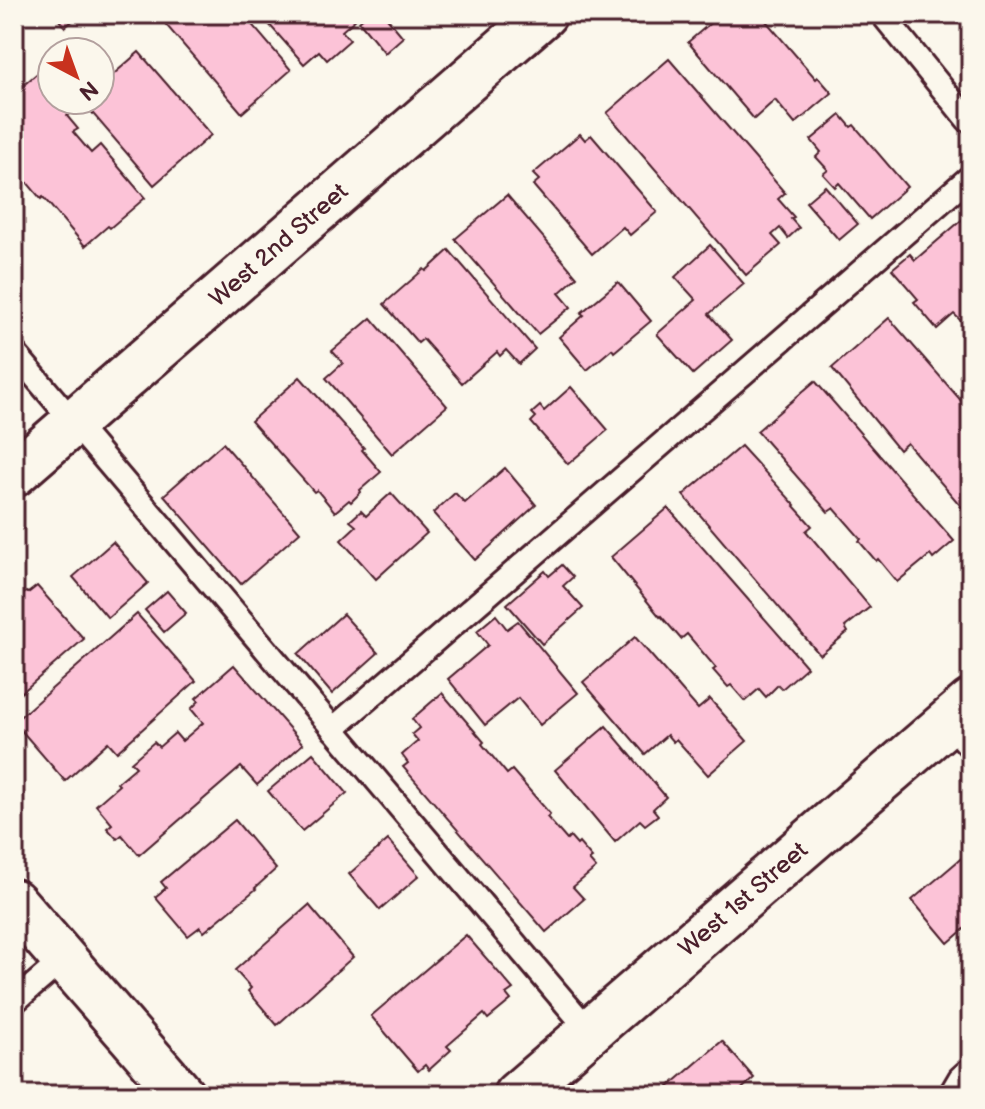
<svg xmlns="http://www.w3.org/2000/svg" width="985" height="1109" viewBox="0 0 985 1109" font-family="'Balsamiq Sans',sans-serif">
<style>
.building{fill:#fcc3d7;stroke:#4a1f2b;stroke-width:2}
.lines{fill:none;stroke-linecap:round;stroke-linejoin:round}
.lane-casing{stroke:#4a1f2b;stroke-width:28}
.street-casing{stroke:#4a1f2b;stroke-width:50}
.secondary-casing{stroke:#4a1f2b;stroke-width:50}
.lane{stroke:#fbf7ec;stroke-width:22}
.street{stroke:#fbf7ec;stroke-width:44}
.secondary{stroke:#fbf7ec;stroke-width:44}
.labels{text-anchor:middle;stroke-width:6;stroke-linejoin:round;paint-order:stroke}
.street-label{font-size:24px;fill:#4a1f2b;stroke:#fbf7ec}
</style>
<rect width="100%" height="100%" fill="#fbf7ec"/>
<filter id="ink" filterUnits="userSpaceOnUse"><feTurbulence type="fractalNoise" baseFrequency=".0125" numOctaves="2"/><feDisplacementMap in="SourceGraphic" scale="16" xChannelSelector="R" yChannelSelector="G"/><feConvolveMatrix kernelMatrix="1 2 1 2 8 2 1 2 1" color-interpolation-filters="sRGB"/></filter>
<g filter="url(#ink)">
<g class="building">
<polygon points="54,14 81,14 65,27"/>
<polygon points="168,14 243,14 291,70 242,113 161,19"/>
<polygon points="260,14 356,14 358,17 342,31 350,40 327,60 319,51 304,64"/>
<polygon points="367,14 384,14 403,37 385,53 359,21"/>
<polygon points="721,14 760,14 816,79 818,77 832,93 795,124 775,100 754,119 688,42"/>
<polygon points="139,52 211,135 154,185 82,101 100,100 100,86"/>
<polygon points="669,59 785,193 778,199 794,217 791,219 799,228 788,238 780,228 772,235 781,245 746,275 607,113"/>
<polygon points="39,72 52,86 52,100 63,100 72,111 67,116 78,129 73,132 91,153 100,145 145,198 110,228 108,226 85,246 43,197 41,199 14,167 14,93"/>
<polygon points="841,115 851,127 854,125 907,187 870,219 839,183 835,187 823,174 828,170 816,157 821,152 811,140"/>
<polygon points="580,134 585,140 591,135 657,212 630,235 623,227 592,254 533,185 539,180 533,174"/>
<polygon points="825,186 858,224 839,240 806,202"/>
<polygon points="507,195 577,277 559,293 571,307 538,334 455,239"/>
<polygon points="971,212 971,314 962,322 954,314 937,329 914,302 918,299 892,269 910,254 915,260"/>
<polygon points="710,245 744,284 709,314 732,340 693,374 657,334 696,300 675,277"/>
<polygon points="449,250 535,349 519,364 506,350 500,356 497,352 462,383 423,339 418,343 384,304 424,269 426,271"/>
<polygon points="618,282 651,321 614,352 612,349 587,370 559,337 584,315 581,313"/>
<polygon points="371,318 447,406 392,454 326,378 343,363 332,351"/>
<polygon points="889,318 971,412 971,507 965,511 907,443 899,450 832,368"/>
<polygon points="971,366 971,389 960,376"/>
<polygon points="300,377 364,448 362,450 381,472 360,490 361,492 351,502 349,500 335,512 317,490 314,492 251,421"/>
<polygon points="815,381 954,541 933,559 930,555 897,582 878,559 876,561 859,541 861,539 834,508 828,512 757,431"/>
<polygon points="571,387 608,430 568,464 531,422 536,417 532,413 540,406 544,411"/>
<polygon points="223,443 300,532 241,584 164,495"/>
<polygon points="741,446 795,505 794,506 812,526 806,531 870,607 845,627 848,632 820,655 683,495"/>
<polygon points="505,468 536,505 475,560 433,513 455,493 465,503"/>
<polygon points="391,493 427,533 376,579 341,540 356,526 350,521 361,511 366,516"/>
<polygon points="668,508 807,667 782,689 778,685 766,697 759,689 745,701 731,685 728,687 713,670 716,668 687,634 681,639 661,616 660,617 611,557"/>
<polygon points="113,542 148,583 108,618 73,577"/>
<polygon points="562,565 573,577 563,586 583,608 542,644 507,604 545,571 549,576"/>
<polygon points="37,586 84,639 14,699 14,602 26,592 28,593"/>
<polygon points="167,591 186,613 164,632 145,610"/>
<polygon points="137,614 196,681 117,752 108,742 65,781 14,722"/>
<polygon points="343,614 378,653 332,694 298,654"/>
<polygon points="496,615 507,629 518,621 578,693 540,725 518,698 485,725 448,679 488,645 477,631"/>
<polygon points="635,637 698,709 710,699 747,741 708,775 676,739 673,742 667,735 645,754 583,682"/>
<polygon points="234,665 303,744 257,785 241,767 139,855 122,835 117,839 107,828 112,824 96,805 119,785 117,783 136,767 131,762 154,742 159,747 175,733 182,741 203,723 191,709 199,701 196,698"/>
<polygon points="442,693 484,742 482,744 507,774 512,770 550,814 547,817 567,840 570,837 577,845 579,843 592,858 589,860 596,868 573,887 584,899 546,932 403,767 408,763 402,755 418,741 412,734 419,728 412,719"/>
<polygon points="606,726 666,797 653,809 658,815 645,825 640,820 615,842 555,770"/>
<polygon points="313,753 347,793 302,831 268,791"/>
<polygon points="235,820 276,869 255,888 256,889 204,932 200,927 188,936 155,897 166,888 161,882"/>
<polygon points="388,840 419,876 380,910 349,874"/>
<polygon points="971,850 971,923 948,943 912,900"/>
<polygon points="309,905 353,957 277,1025 248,991 251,988 235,970"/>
<polygon points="466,935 513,989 506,994 511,1000 488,1019 484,1014 447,1046 451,1050 429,1070 425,1065 418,1071 371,1016"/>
<polygon points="722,1041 754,1078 735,1095 659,1095"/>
</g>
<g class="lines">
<defs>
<g id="lane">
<polyline points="882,14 968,120"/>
<polyline points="14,352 590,1032"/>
<polyline points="948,721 971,748"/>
<polyline points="333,729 971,176"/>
<polyline points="14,1002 64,959"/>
<polyline points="950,1095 960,1078 971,1068"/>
</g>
<g id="street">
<path id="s1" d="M14 474 544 14"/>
<polyline points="14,902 182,1095"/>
</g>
<g id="secondary">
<path id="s2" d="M516 1095 971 702"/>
</g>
</defs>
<use href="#lane" class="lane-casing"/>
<use href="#street" class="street-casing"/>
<use href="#secondary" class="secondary-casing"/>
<use href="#lane" class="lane"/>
<use href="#street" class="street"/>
<use href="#secondary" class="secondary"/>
</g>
</g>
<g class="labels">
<g class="street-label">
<text dy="8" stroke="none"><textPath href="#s1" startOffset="350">West 2nd Street</textPath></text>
<text dy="8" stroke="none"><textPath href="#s2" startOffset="300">West 1st Street</textPath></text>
</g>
</g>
<rect width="985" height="1109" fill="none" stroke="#fbf7ec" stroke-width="48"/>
<rect x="24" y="24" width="937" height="1061" fill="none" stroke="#4a1f2b" stroke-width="3" filter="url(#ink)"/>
<g transform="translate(76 76) rotate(139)"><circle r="38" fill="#fbf7ec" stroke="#b4a19f" stroke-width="2"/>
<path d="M0-6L14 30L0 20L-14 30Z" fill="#c8321e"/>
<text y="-12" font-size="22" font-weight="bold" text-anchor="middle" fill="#4a1f2b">N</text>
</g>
</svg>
